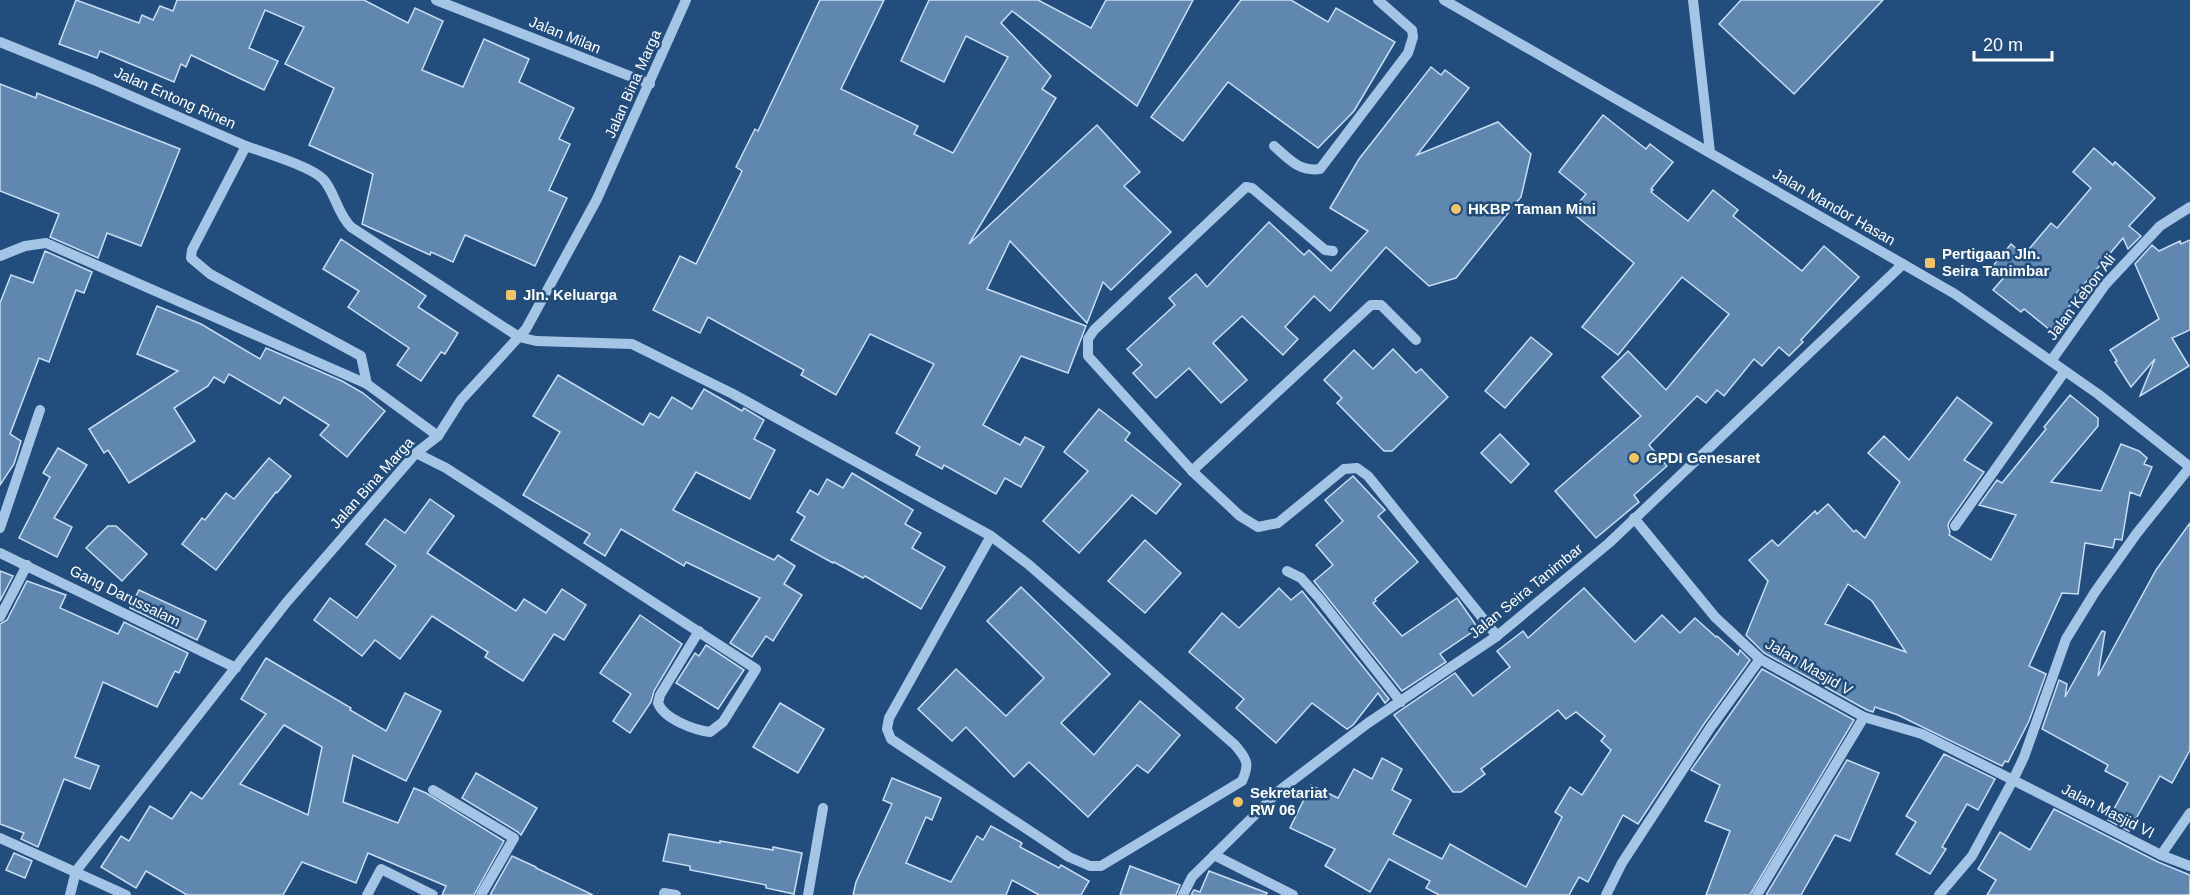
<svg xmlns="http://www.w3.org/2000/svg" width="2190" height="895" viewBox="0 0 2190 895" font-family="Arial,sans-serif">
<style>
.building{fill:#5f87af;stroke:#c8def4;stroke-width:1.5;fill-rule:evenodd}
.lines{fill:none;stroke-linecap:round;stroke-linejoin:round}
.minor{stroke:#a5c5e6;stroke-width:10}
.poi-dot{fill:#f1c367;stroke:#224d7c;stroke-width:2}
.labels{text-anchor:middle;stroke-width:5;stroke-linejoin:round;paint-order:stroke}
.street-label{font-size:15px;fill:#fff;stroke:#224d7c}
.poi-label{font-size:15px;font-weight:bold;fill:#fff;stroke:#224d7c;text-anchor:start}
</style>
<rect width="100%" height="100%" fill="#224d7c"/>
<g class="building">
<polygon points="76,0 139,23 142,15 153,20 160,6 173,11 177,0 364,0 408,23 415,8 443,21 422,70 463,87 484,39 529,59 519,82 574,108 559,139 570,144 549,190 567,198 535,266 465,235 453,262 431,252 430,255 362,224 373,174 309,145 334,88 285,64 304,27 265,10 249,48 278,61 264,90 191,55 186,67 181,64 174,82 100,51 97,58 59,44"/>
<polygon points="820,0 884,0 841,89 918,126 914,134 953,153 1008,57 966,36 944,82 901,61 929,0 1038,0 1091,28 1106,0 1193,0 1137,106 1012,11 1001,23 1051,76 1042,89 1056,98 969,244 1097,125 1140,172 1124,186 1171,232 1111,290 1103,282 1087,323 1010,241 987,289 1086,326 1068,373 1021,356 983,425 1020,445 1025,437 1044,447 1021,487 1005,478 996,494 944,465 942,469 916,455 920,447 896,433 934,364 870,334 836,395 801,375 804,370 708,317 700,333 653,310 680,256 696,264 742,171 736,167 755,129 758,131"/>
<polygon points="1241,0 1291,0 1328,22 1336,8 1395,42 1354,111 1318,148 1228,82 1183,141 1151,117"/>
<polygon points="1741,0 1883,0 1794,94 1719,24"/>
<polygon points="1431,67 1441,75 1445,70 1469,88 1417,155 1498,122 1531,154 1521,197 1456,278 1429,286 1386,247 1330,311 1314,296 1285,327 1298,339 1283,355 1242,316 1213,343 1247,380 1221,403 1189,368 1156,398 1133,373 1142,365 1127,349 1175,305 1169,298 1196,274 1207,287 1269,222 1304,255 1309,250 1331,271 1368,231 1330,208 1359,159"/>
<polygon points="0,84 36,98 37,93 180,149 141,246 107,233 98,258 50,237 59,214 0,191"/>
<polygon points="1603,115 1646,149 1650,144 1673,162 1651,189 1653,190 1651,192 1688,221 1713,190 1738,210 1733,216 1802,271 1824,246 1859,277 1801,340 1803,342 1789,356 1779,347 1762,366 1754,359 1724,396 1717,390 1706,403 1697,396 1649,445 1667,466 1634,495 1639,502 1596,538 1555,491 1641,416 1602,377 1628,351 1666,390 1729,314 1682,277 1618,355 1582,327 1634,263 1571,212 1586,194 1559,172"/>
<polygon points="2094,148 2113,165 2115,162 2155,198 2129,226 2141,236 2128,249 2123,238 2075,295 2077,297 2050,330 2024,309 2021,312 1993,290 2005,276 1993,266 2011,244 2024,255 2051,223 2057,228 2091,188 2073,172"/>
<polygon points="341,239 426,296 418,307 458,333 445,354 441,352 421,381 397,365 409,348 348,307 359,291 323,269"/>
<polygon points="2190,240 2190,330 2172,338 2189,366 2140,396 2155,359 2131,387 2115,362 2117,361 2110,350 2159,319 2135,264 2152,245 2159,251 2180,241 2181,244"/>
<polygon points="45,251 92,272 84,293 76,290 49,362 39,358 10,434 21,441 14,464 0,485 0,303 11,275 33,283"/>
<polygon points="157,306 201,324 260,359 266,348 342,381 363,393 385,411 347,457 320,435 329,425 284,397 280,404 229,374 224,383 214,377 208,386 174,408 195,441 129,483 108,450 104,453 89,429 178,371 137,354"/>
<polygon points="1531,337 1552,354 1505,408 1485,391"/>
<polygon points="1393,349 1416,373 1421,369 1448,397 1392,451 1384,451 1337,403 1342,398 1324,380 1354,350 1373,369"/>
<polygon points="558,375 643,425 650,413 659,418 672,397 692,409 704,389 742,411 744,408 764,420 754,439 775,450 750,499 696,472 673,510 774,560 778,555 795,566 784,584 802,595 773,641 766,636 752,657 730,643 760,598 686,562 684,566 621,529 605,556 584,543 590,534 523,495 560,432 533,416"/>
<path d="M2070 395 2098 418V426L2051 482 2101 491 2121 444 2139 451 2147 458 2144 464 2152 467 2140 496 2130 492 2122 540 2115 539 2113 548 2085 543 2078 594 2062 593 2029 666 2046 674 2029 721 2008 762 2005 761 2002 766 1898 715 1875 707 1873 712 1867 710 1764 653 1746 635 1768 581 1749 560 1772 540 1778 546 1815 511 1817 514 1828 504 1854 532 1856 530 1865 538 1900 482 1868 453 1884 436 1909 460 1957 397 1992 423 1964 460 1984 472 1949 522 1948 526 1950 532 1949 535 1991 560 2016 515 1979 505 1997 480 2002 483 2046 429 2044 427ZM1848 584 1872 601 1906 652 1825 624Z"/>
<polygon points="1099,409 1130,433 1125,440 1181,484 1156,514 1132,495 1079,553 1043,521 1088,471 1064,452"/>
<polygon points="1500,434 1529,464 1511,483 1481,453"/>
<polygon points="58,448 87,465 54,518 72,527 57,557 19,538 50,477 43,473"/>
<polygon points="269,458 291,476 277,493 276,492 216,570 182,544 202,518 205,520 226,493 234,499"/>
<polygon points="852,473 913,510 905,524 921,533 912,548 945,567 921,609 865,576 863,578 834,562 833,563 791,540 805,517 797,512 810,490 818,495 827,479 843,488"/>
<polygon points="1353,476 1385,510 1378,516 1418,562 1375,599 1376,601 1373,603 1402,636 1457,598 1478,628 1440,654 1446,662 1402,691 1314,581 1333,565 1316,545 1343,521 1325,500"/>
<polygon points="430,499 454,516 427,553 516,611 524,599 546,613 562,589 586,605 564,640 554,634 523,681 485,657 488,652 432,616 400,659 375,640 362,656 314,620 330,598 357,618 396,566 366,544 385,519 405,533"/>
<polygon points="2190,523 2190,750 2172,783 2160,776 2129,831 2108,820 2128,783 2105,771 2108,765 2042,729 2059,680 2067,684 2065,697 2102,631 2105,632 2098,676 2156,570"/>
<polygon points="108,526 116,526 147,554 122,581 86,548"/>
<polygon points="1145,540 1181,573 1145,613 1108,581"/>
<polygon points="0,571 13,576 0,601"/>
<polygon points="27,581 66,595 60,608 118,634 124,622 188,653 179,673 175,671 157,707 103,682 75,757 99,766 90,789 64,779 38,847 21,839 24,833 0,824 0,624 7,620"/>
<polygon points="1021,587 1110,674 1061,723 1094,755 1140,701 1180,735 1148,773 1137,765 1088,817 1029,762 1014,777 966,727 952,741 918,709 956,669 1006,716 1044,678 987,621"/>
<polygon points="1279,588 1291,600 1302,591 1389,699 1385,703 1378,693 1353,725 1347,729 1312,703 1276,743 1236,708 1244,699 1189,652 1222,613 1239,628"/>
<polygon points="1584,588 1635,642 1662,615 1680,633 1695,618 1716,637 1717,636 1738,655 1740,650 1750,660 1704,724 1638,824 1623,815 1588,882 1579,877 1569,895 1439,895 1426,888 1430,881 1389,859 1370,892 1325,866 1335,849 1290,828 1311,785 1338,798 1354,769 1372,779 1382,758 1402,769 1392,790 1411,800 1393,834 1442,859 1450,844 1526,887 1562,817 1555,812 1570,787 1582,795 1611,750 1601,741 1605,736 1576,712 1566,719 1558,710 1481,769 1485,774 1461,792 1453,792 1394,715 1455,673 1473,696 1510,667 1497,651 1523,631 1528,638"/>
<polygon points="139,590 206,621 197,640 130,608"/>
<polygon points="640,615 682,644 654,691 651,702 630,733 613,721 631,694 600,673"/>
<polygon points="706,645 744,670 718,709 676,683 695,653 699,656"/>
<path d="M266 658 351 708 350 710 386 731 405 693 441 711 406 781 353 755 343 802 398 823 414 788 426 793 504 841 474 895H442L446 886 368 853 356 883 302 862 283 895H187L146 871 136 888 101 867 121 836 129 841 150 806 172 819 191 792 202 799 266 714 241 699ZM284 725 322 747 308 815 240 784Z"/>
<polygon points="1762,669 1854,720 1750,895 1706,895 1730,831 1705,821 1720,785 1691,770"/>
<polygon points="780,703 824,729 798,773 753,747"/>
<polygon points="1944,754 1995,779 1978,810 1967,804 1942,847 1946,849 1930,874 1896,854 1916,822 1906,816"/>
<polygon points="1847,760 1879,773 1850,841 1835,835 1801,895 1766,895"/>
<polygon points="476,773 537,808 521,835 518,832 462,798"/>
<polygon points="892,778 941,798 932,820 926,817 906,863 951,882 977,836 983,840 991,826 1022,843 1020,847 1059,868 1061,865 1089,881 1081,895 1039,895 1012,880 1006,895 853,895 856,882 892,804 883,800"/>
<polygon points="2054,809 2158,862 2190,875 2190,895 1987,895 1996,880 1978,869 2000,832 2030,850"/>
<polygon points="669,834 720,843 720,841 773,850 773,847 802,853 794,894 766,888 766,885 690,870 690,866 663,861"/>
<polygon points="14,853 32,861 25,878 6,870"/>
<polygon points="512,856 536,867 536,868 593,895 490,895"/>
<polygon points="1130,866 1180,885 1176,895 1120,895"/>
<polygon points="1209,871 1267,893 1266,895 1191,895 1194,890 1200,892"/>
</g>
<g class="lines">
<g class="minor">
<polyline points="436,0 650,84"/>
<polyline points="1444,0 1955,294 2098,394 2190,467"/>
<polyline points="1693,0 1710,152"/>
<polyline points="0,42 94,80 246,146 192,250 191,258 210,274 361,356 367,384"/>
<path d="M246 146C265 153 310 166 323 179 335 192 337 213 351 227L519 337 536 341 632 344 733 394 991 536 1028 564 1235 745C1247 759 1250 764 1242 781L1101 866H1090L1069 857 891 739 887 729 889 718 991 536"/>
<path d="M1274 146C1289 159 1299 172 1320 169L1408 53 1413 37 1412 30 1378 0"/>
<polyline points="1333,251 1325,250 1252,188 1246,187 1094,330 1088,339 1088,356 1192,471 1240,516 1258,527 1278,523 1344,469 1357,468 1368,476 1497,636"/>
<polyline points="0,256 25,246 46,243 367,384 438,436"/>
<polyline points="2051,361 2105,285 2160,226 2190,207"/>
<path d="M416 453 446 468 756 669 723 722 710 732C694 730 664 719 658 703L660 695 699 631"/>
<polyline points="1192,471 1371,305 1381,305 1416,340"/>
<polyline points="1634,518 1715,617 1760,659 1864,717 1922,734 2161,855 2190,866"/>
<polyline points="1955,526 2065,371"/>
<polyline points="0,528 40,410"/>
<polyline points="0,553 236,668"/>
<polyline points="1287,571 1301,578 1319,598 1401,702"/>
<polyline points="0,617 27,565"/>
<polyline points="433,790 514,838 481,895"/>
<polyline points="0,838 126,895"/>
<polyline points="1214,855 1293,895"/>
<polyline points="2161,855 2190,813"/>
<polyline points="664,893 676,895"/>
<polyline points="70,895 76,871 286,603 416,453 438,436 461,400 526,329 597,199 686,0"/>
<polyline points="367,895 381,869 433,895"/>
<polyline points="808,895 823,808"/>
<polyline points="1183,895 1192,877 1280,790 1368,723 1497,636 1609,543 1903,264"/>
<polyline points="1606,895 1622,863 1710,728 1760,659"/>
<polyline points="1757,895 1864,717"/>
<polyline points="1939,895 1972,856 2013,780 2024,757 2066,639 2095,592 2137,533 2190,467"/>
</g>
</g>
<g class="poi-dot">
<circle cx="1456" cy="209" r="6"/>
<rect x="1924" y="257" width="12" height="12" rx="3"/>
<rect x="505" y="289" width="12" height="12" rx="3"/>
<circle cx="1634" cy="458" r="6"/>
<circle cx="1238" cy="802" r="6"/>
</g>
<g class="labels">
<g class="street-label">
<text transform="translate(565 35) rotate(22)" y="5">Jalan Milan</text>
<text transform="translate(633 84) rotate(-66)" y="5">Jalan Bina Marga</text>
<text transform="translate(175 98) rotate(24)" y="5">Jalan Entong Rinen</text>
<text transform="translate(1834 207) rotate(30)" y="5">Jalan Mandor Hasan</text>
<text transform="translate(2081 297) rotate(-53)" y="5">Jalan Kebon Ali</text>
<text transform="translate(372 483) rotate(-48)" y="5">Jalan Bina Marga</text>
<text transform="translate(1526 591) rotate(-39)" y="5">Jalan Seira Tanimbar</text>
<text transform="translate(125 596) rotate(26)" y="5">Gang Darussalam</text>
<text transform="translate(1809 667) rotate(30)" y="5">Jalan Masjid V</text>
<text transform="translate(2108 811) rotate(27)" y="5">Jalan Masjid VI</text>
</g>
<g class="poi-label">
<text x="1468" y="214">HKBP Taman Mini</text>
<text x="1942" y="259">Pertigaan Jln.<tspan x="1942" dy="17">Seira Tanimbar</tspan></text>
<text x="523" y="300">Jln. Keluarga</text>
<text x="1646" y="463">GPDI Genesaret</text>
<text x="1250" y="798">Sekretariat<tspan x="1250" dy="17">RW 06</tspan></text>
</g>
</g>
<path d="M1974 51v9h78v-9" fill="none" stroke="#ffffff" stroke-width="3"/>
<text x="1983" y="51" font-size="18" fill="#ffffff" stroke="#224d7c" stroke-width="4.5" paint-order="stroke">20 m</text>
</svg>
